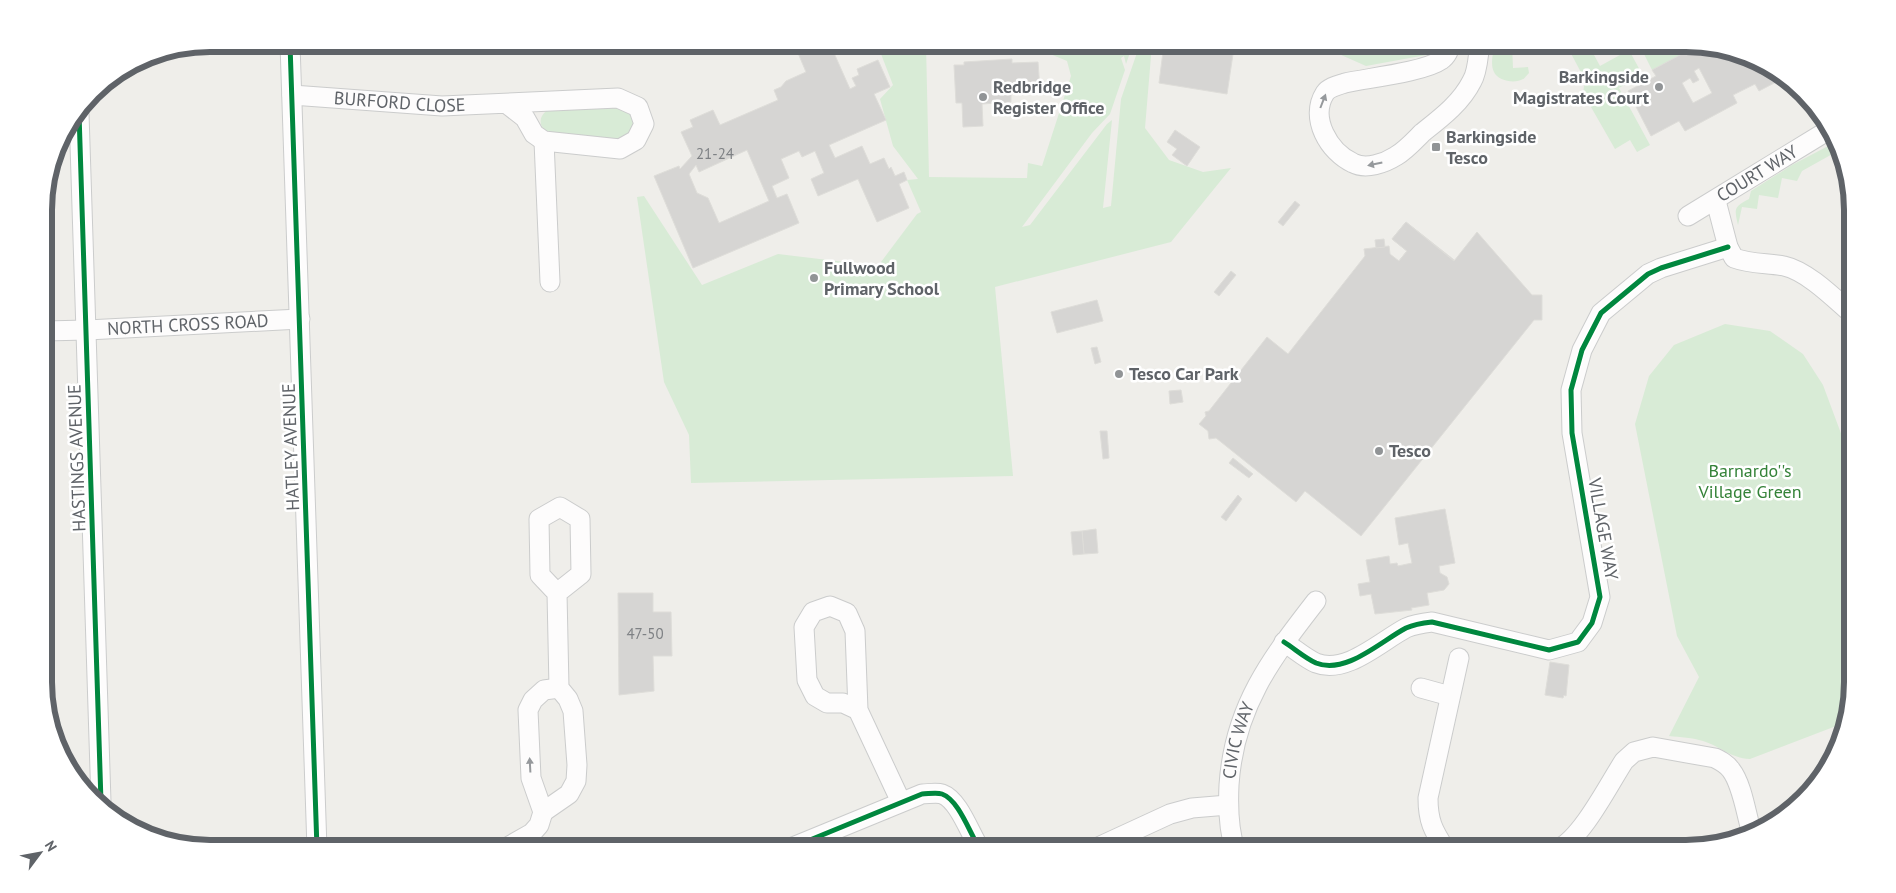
<svg xmlns="http://www.w3.org/2000/svg" width="1896" height="893" viewBox="0 0 1896 893" font-family="'PT Sans',sans-serif">
<style>
.green{fill:#d8ebd6}
.building{fill:#d6d5d3;stroke:#deddd9;fill-rule:evenodd}
.lines{fill:none;stroke-linecap:round;stroke-linejoin:round}
.minor-casing{stroke:#cbcccc;stroke-width:21}
.minor{stroke:#fdfcfc;stroke-width:19}
.cycleway-casing{stroke:#fff;stroke-width:8}
.cycleway{stroke:#00873e;stroke-width:5}
.oneway{fill:#96999c}
.poi-dot{fill:#919496;stroke:#fff;stroke-width:2}
.labels{text-anchor:middle;stroke-width:5;stroke-linejoin:round;paint-order:stroke}
.number-label{font-size:15px;fill:#7e8184}
.poi-label{font-size:18px;font-weight:bold;fill:#5f6368;stroke:#fff;text-anchor:start}
.street-label{font-size:18px;fill:#5f6368;stroke:#fff}
.park-label{font-size:18px;fill:#348238;stroke:#fff}
.rim{fill:none;stroke:#5f6368;stroke-width:6}
</style>
<rect width="100%" height="100%" fill="#efeeea"/>
<g class="green">
<polygon points="835,44 926,44 929,177 1027,178 1028,163 1042,166 1071,76 1067,61 1043,51 1043,44 1133,44 1126,64 1124,56 1121,58 1125,70 1110,114 1092,133 1022,227 1030,225 1107,124 1112,120 1103,208 1111,206 1121,99 1140,44 1152,44 1145,128 1169,160 1203,172 1231,168 1171,242 995,287 1013,476 691,483 689,435 664,382 637,197 644,196 702,285 778,254 878,266 917,214 921,212 907,180 918,179 893,146 880,99 893,85 881,54"/>
<polygon points="1286,44 1440,44 1426,55 1366,66 1330,50 1312,49"/>
<path d="M1495 44H1512L1513 68 1528 67 1529 73C1528 74 1524 79 1523 79 1515 84 1498 81 1494 72 1490 64 1493 53 1495 44Z"/>
<polygon points="1566,44 1588,44 1600,66 1629,50 1642,74 1619,88 1650,145 1637,152 1630,140 1615,149 1583,93 1585,80"/>
<polygon points="1639,44 1686,44 1697,46 1652,70"/>
<path d="M618 106 631 112 635 127 621 141 548 133C538 126 538 116 549 109Z"/>
<path d="M1832 144 1836 152 1802 171 1797 181 1782 178 1778 198 1759 195 1757 209 1742 207 1738 225C1734 208 1734 207 1749 199L1751 191 1792 165Z"/>
<path d="M1725 324 1770 331 1803 354 1823 385 1852 463V683L1844 723 1750 759C1730 758 1722 747 1703 741 1693 738 1680 737 1669 736L1699 677 1677 636 1635 424 1649 376 1674 345Z"/>
</g>
<g class="building">
<path d="M819 44H830L850 89 856 86 852 78 859 75 857 69 878 60 890 87 874 94 886 120 829 145 835 158 862 146 870 164 884 158 889 169 891 167 895 176 904 172 907 180 899 184 909 208 877 222 858 179 818 196 811 179 824 173 815 151 802 157 799 151 781 159 789 178 772 186 777 198 787 194 799 223 693 268 654 176 679 166 680 169 692 156 681 132 693 127 690 120 713 110 720 125 778 100 774 90 781 87 786 81 806 72 798 53ZM747 150 769 201 719 223 708 198 697 193 689 174 696 165 699 172Z"/>
<polygon points="1164,44 1177,46 1178,44 1221,44 1220,52 1233,54 1227,94 1159,83"/>
<path d="M1697 46 1750 57 1780 80 1759 91 1755 84 1733 95 1737 103 1685 131 1679 121 1651 136 1628 91 1656 76 1652 70ZM1699 68 1712 93 1693 103 1682 83 1690 78 1693 83 1699 80 1694 71Z"/>
<polygon points="1012,59 1012,63 1038,62 1040,90 1011,92 1011,102 982,104 983,126 963,127 962,103 956,103 954,65 964,65 964,62"/>
<polygon points="1175,130 1200,147 1187,166 1172,155 1177,149 1167,142"/>
<polygon points="1295,201 1300,205 1283,226 1278,222"/>
<polygon points="1406,222 1458,263 1477,239 1536,306 1365,525 1300,474 1291,485 1227,434 1224,406 1267,351 1287,367 1378,255 1394,267 1407,251 1392,239"/>
<polygon points="1406,222 1454,261 1477,232 1532,295 1542,295 1542,320 1534,320 1361,536 1305,491 1296,502 1216,438 1209,439 1208,431 1199,424 1206,416 1205,412 1209,411 1267,337 1288,354 1365,256 1364,249 1389,246 1390,254 1399,261 1407,251 1392,239"/>
<polygon points="1384,239 1385,247 1376,248 1375,240"/>
<polygon points="1231,271 1236,275 1219,296 1214,292"/>
<polygon points="1097,300 1103,321 1057,333 1051,312"/>
<polygon points="1097,347 1101,362 1095,364 1091,348"/>
<polygon points="1181,390 1183,402 1170,404 1169,391"/>
<polygon points="1100,431 1107,431 1109,458 1103,459"/>
<polygon points="1233,458 1253,474 1249,478 1229,463"/>
<polygon points="1238,495 1242,499 1226,521 1221,517"/>
<polygon points="1445,509 1455,563 1439,566 1440,573 1447,577 1449,584 1444,590 1427,593 1429,605 1411,608 1412,610 1375,614 1371,594 1360,596 1358,584 1370,582 1366,560 1389,556 1390,564 1397,563 1398,566 1412,563 1408,543 1399,545 1395,518"/>
<polygon points="1096,529 1098,553 1084,554 1082,531"/>
<polygon points="1082,531 1084,554 1073,555 1071,532"/>
<polygon points="618,593 653,593 653,612 671,612 672,656 653,656 654,691 619,695"/>
<polygon points="1550,662 1569,665 1566,696 1564,695 1563,698 1545,695"/>
</g>
<g class="lines">
<defs>
<g id="minor">
<polyline points="290,44 317,849"/>
<path d="M1451 44C1449 50 1447 56 1441 60 1424 72 1368 78 1345 83 1339 85 1329 87 1325 93 1309 118 1329 152 1353 163 1366 170 1385 163 1396 156 1406 150 1414 141 1422 133 1441 118 1461 103 1472 81 1478 71 1478 55 1480 44"/>
<path id="s1" d="M292 95 442 106 618 98 638 107 644 124 636 140 620 149 544 141 534 134 525 118 507 104"/>
<polyline points="79,113 101,802"/>
<polyline points="544,141 550,282"/>
<path d="M1716 201 1728 247 1734 258C1750 264 1767 263 1784 266 1807 271 1834 298 1851 313"/>
<path id="s2" d="M1688 216 1827 131"/>
<path id="s3" d="M44 331 87 330 300 319"/>
<path d="M1284 642C1295 649 1305 658 1316 663 1346 675 1381 641 1406 628 1415 624 1423 623 1432 622L1549 650 1578 642 1592 623 1600 597 1572 433 1571 390 1582 350 1601 313 1648 274 1661 268 1728 247"/>
<polyline points="1421,688 1450,696"/>
<polyline points="858,710 855,631 847,613 830,606 813,612 804,627 807,680 815,696 827,703 843,703 858,710 901,802"/>
<polyline points="543,812 569,794 576,781 577,765 573,711 568,699 559,688 557,593 540,575 539,519 560,507 580,519 581,574 557,593"/>
<polyline points="504,849 532,833 539,825 543,812 531,778 528,710 533,700 544,690 559,688"/>
<path d="M788 849 922 794C928 794 936 792 942 794 959 800 970 834 980 849"/>
<polyline points="1094,849 1170,814 1192,808 1228,805"/>
<path id="s4" d="M1235 849C1228 828 1228 806 1229 785 1234 707 1271 659 1316 601"/>
<path d="M1445 849C1433 830 1428 821 1428 798L1459 658"/>
<path d="M1558 849C1582 838 1609 784 1624 761L1634 752 1653 747 1715 758C1721 761 1727 764 1731 770 1742 784 1746 813 1751 830"/>
</g>
</defs>
<use href="#minor" class="minor-casing"/>
<use href="#minor" class="minor"/>
<defs>
<g id="cycleway">
<polyline points="290,44 317,849"/>
<polyline points="79,113 101,802"/>
<path d="M1284 642C1295 649 1305 658 1316 663 1346 675 1381 641 1406 628 1415 624 1423 623 1432 622L1549 650 1578 642 1592 623 1600 597 1572 433 1571 390 1582 350 1601 313 1648 274 1661 268 1728 247"/>
<path d="M788 849 922 794C928 794 936 792 942 794 959 800 970 834 980 849"/>
</g>
</defs>
<use href="#cycleway" class="cycleway-casing"/>
<use href="#cycleway" class="cycleway"/>
</g>
<defs><path id="oneway-solid" d="M-6-.8H1V-3.2L6.5 0L1 3.2V.8H-6Z" transform="scale(1.25)"/></defs>
<g class="oneway">
<use href="#oneway-solid" transform="translate(1323 101) rotate(-69)"/>
<use href="#oneway-solid" transform="translate(1375 164) rotate(168)"/>
<use href="#oneway-solid" transform="translate(530 765) rotate(-93)"/>
</g>
<g class="poi-dot">
<circle cx="1659" cy="87" r="5"/>
<circle cx="983" cy="97" r="5"/>
<rect x="1431" y="142" width="10" height="10" rx="2.5"/>
<circle cx="814" cy="278" r="5"/>
<circle cx="1119" cy="374" r="5"/>
<circle cx="1379" cy="451" r="5"/>
</g>
<g class="labels">
<g class="number-label">
<text x="715" y="159">21-24</text>
<text x="645" y="639">47-50</text>
</g>
<g class="poi-label">
<text x="1649" y="83" text-anchor="end">Barkingside<tspan x="1649" dy="21">Magistrates Court</tspan></text>
<text x="993" y="93">Redbridge<tspan x="993" dy="21">Register Office</tspan></text>
<text x="1446" y="143">Barkingside<tspan x="1446" dy="21">Tesco</tspan></text>
<text x="824" y="274">Fullwood<tspan x="824" dy="21">Primary School</tspan></text>
<text x="1129" y="380">Tesco Car Park</text>
<text x="1389" y="457">Tesco</text>
</g>
<g class="street-label">
<text dy="6" stroke="none"><textPath href="#s1" startOffset="108">BURFORD CLOSE</textPath></text>
<text dy="6" stroke="none"><textPath href="#s2" startOffset="81">COURT WAY</textPath></text>
<text dy="6" stroke="none"><textPath href="#s3" startOffset="144">NORTH CROSS ROAD</textPath></text>
<text transform="translate(291 447) rotate(-92)" y="6">HATLEY AVENUE</text>
<text transform="translate(77 458) rotate(-92)" y="6">HASTINGS AVENUE</text>
<text transform="translate(1603 529) rotate(80)" y="6">VILLAGE WAY</text>
<text dy="6" stroke="none"><textPath href="#s4" startOffset="110">CIVIC WAY</textPath></text>
</g>
<g class="park-label">
<text x="1750" y="477">Barnardo''s<tspan x="1750" dy="21">Village Green</tspan></text>
</g>
</g>
<path d="M0 0H1896V893H0ZM210 52H1686A158 158 0 0 1 1844 210V682A158 158 0 0 1 1686 840H210A158 158 0 0 1 52 682V210A158 158 0 0 1 210 52Z" fill="#fff" fill-rule="evenodd"/>
<path class="rim" d="M210 52H1686A158 158 0 0 1 1844 210V682A158 158 0 0 1 1686 840H210A158 158 0 0 1 52 682V210A158 158 0 0 1 210 52Z"/>
<g transform="translate(40 853) rotate(58)" stroke="#ffffff" stroke-width="4" paint-order="stroke">
<path d="M0-4L9 19L0 12L-9 19Z" fill="#5f6368"/>
<text y="-8" font-size="14" font-weight="bold" text-anchor="middle" fill="#5f6368">N</text>
</g>
</svg>
